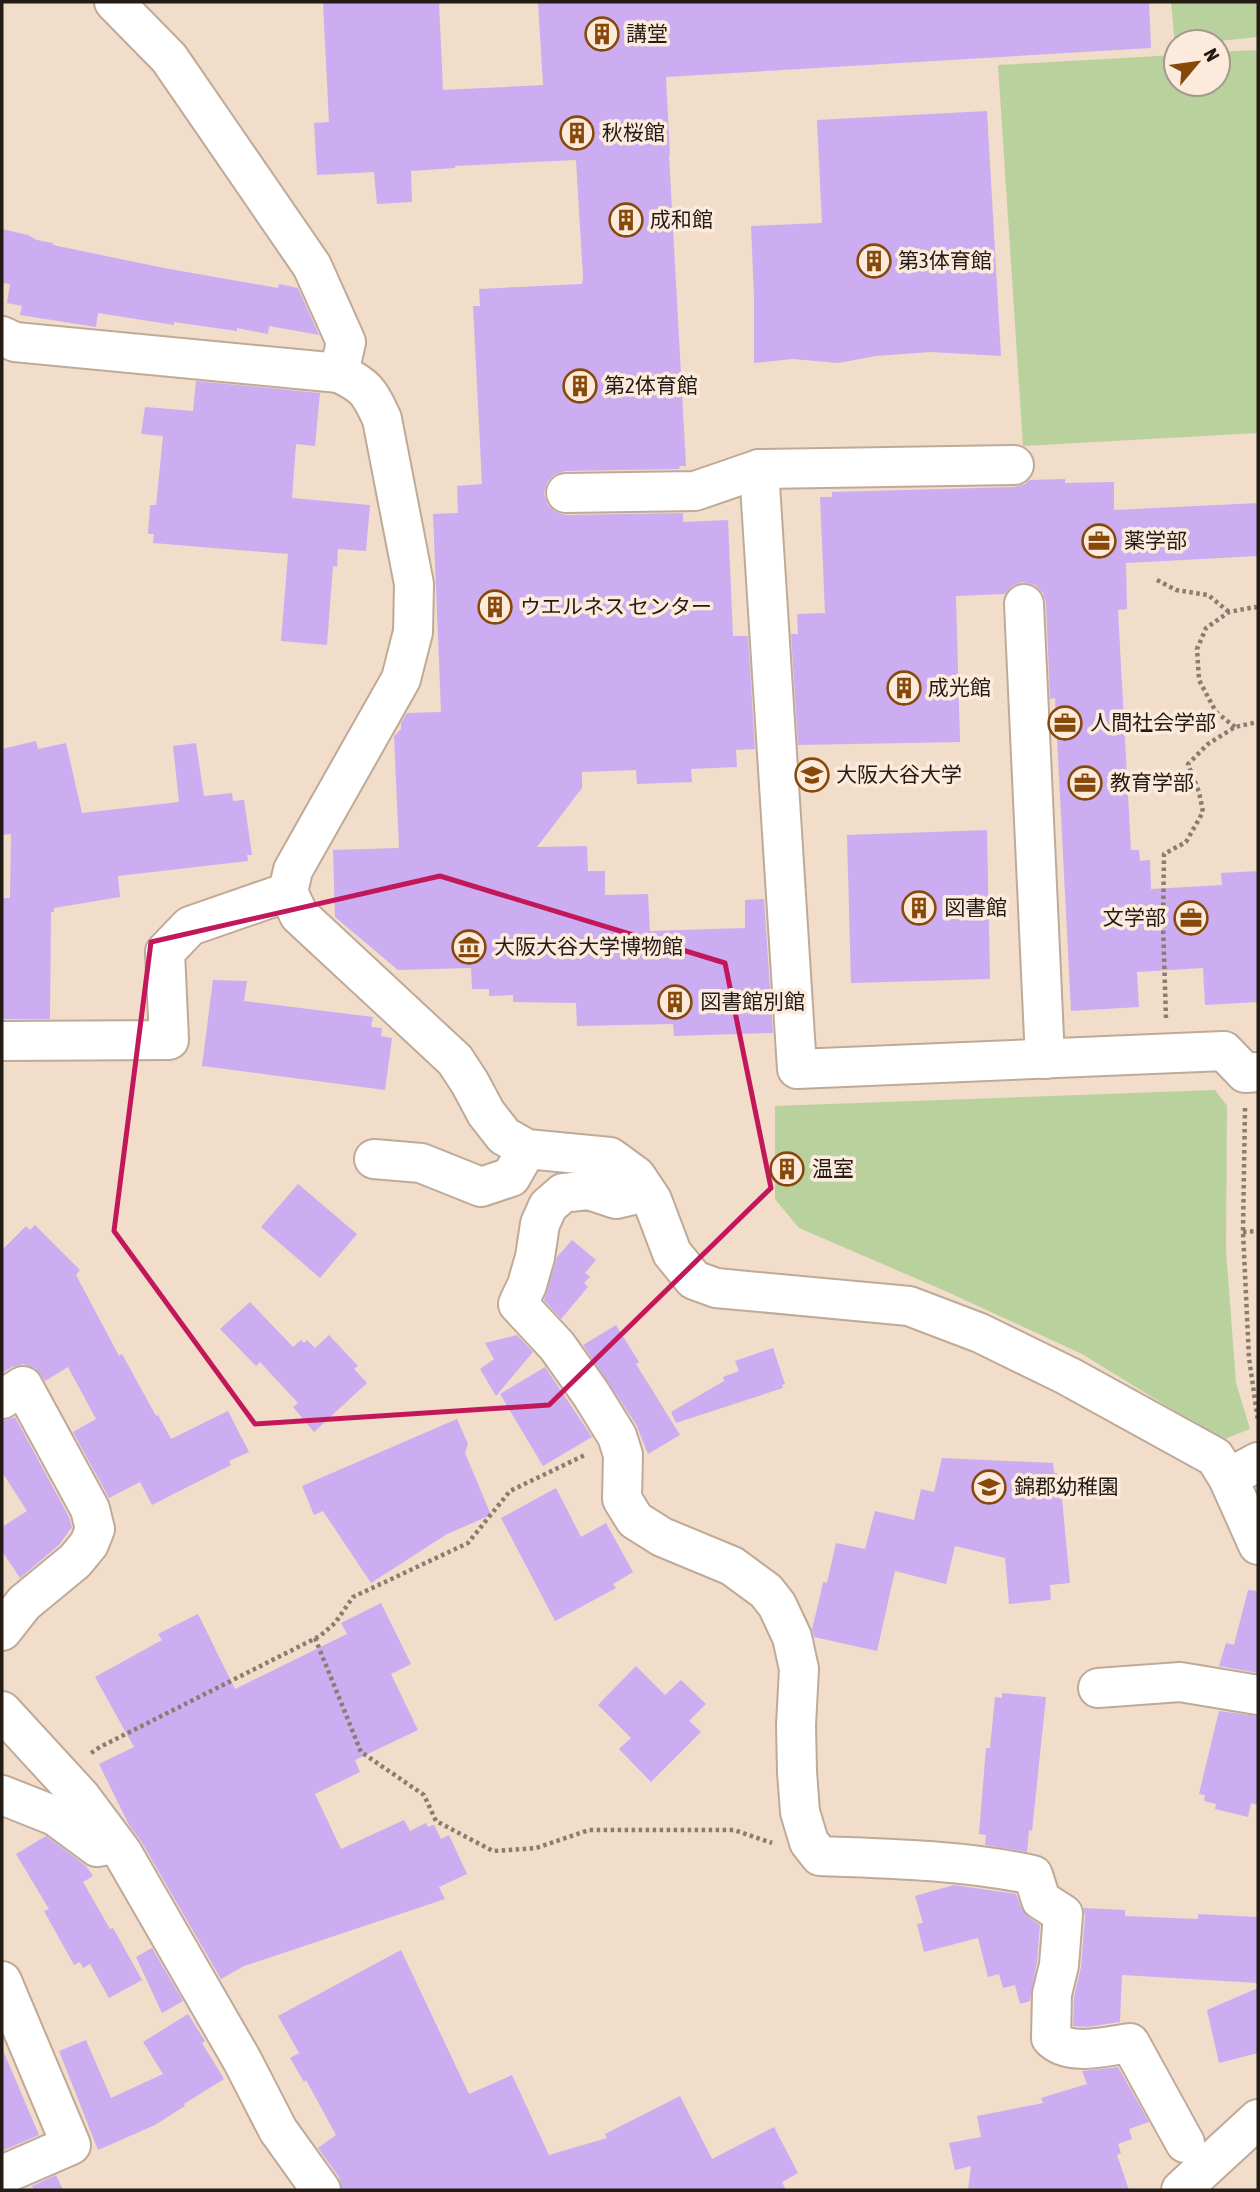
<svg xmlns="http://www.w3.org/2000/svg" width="1260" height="2192" viewBox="0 0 1260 2192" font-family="'Asap Condensed','Noto Sans JP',sans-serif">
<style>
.green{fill:#b9d19d}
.building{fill:#ccadf1}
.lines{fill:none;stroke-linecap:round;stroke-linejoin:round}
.minor-casing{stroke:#bfaa98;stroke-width:42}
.major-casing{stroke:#bfaa98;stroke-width:42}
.path{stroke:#8b7c6f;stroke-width:4.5;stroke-dasharray:3.5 3.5;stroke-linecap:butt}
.minor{stroke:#fff;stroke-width:38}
.major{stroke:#fff;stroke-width:38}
.marked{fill:none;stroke:#c2185b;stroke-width:5;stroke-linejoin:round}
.labels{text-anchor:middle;stroke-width:7;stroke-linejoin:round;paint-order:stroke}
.poi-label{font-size:21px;fill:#231b14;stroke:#fcebdc;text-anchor:start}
</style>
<rect width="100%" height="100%" fill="#f2dcca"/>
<g class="green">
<polygon points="1171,2 1258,2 1258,37 1209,42 1176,42 1175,46"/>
<polygon points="1258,50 1258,433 1023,446 998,65 1176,55 1176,84 1218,84 1218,52"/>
<polygon points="1215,1090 1227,1106 1226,1250 1236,1383 1250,1429 1222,1440 1082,1354 943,1290 799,1228 775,1199 775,1106"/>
</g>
<g class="building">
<polygon points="323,2 439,2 443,90 543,85 538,2 1149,2 1151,48 666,77 670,155 669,155 686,466 679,466 680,469 565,471 554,475 547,482 544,494 548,505 556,512 566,515 683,513 683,522 728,520 733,636 748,636 755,749 736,750 737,767 691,769 692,782 637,784 636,770 582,772 582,788 537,847 587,846 588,871 605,871 605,895 648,894 650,931 745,928 745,900 764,899 773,1033 674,1036 673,1024 577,1026 576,1003 513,1002 513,995 489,996 489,989 472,989 471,968 398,970 335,917 333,850 399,848 394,736 401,729 401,723 407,713 441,712 433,514 458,513 457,486 482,484 473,306 480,306 479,289 582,284 583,277 576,160 455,166 455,168 411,171 412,202 377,204 374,172 317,175 314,123 329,122"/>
<polygon points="987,111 1001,356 930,352 876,356 838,363 793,359 754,363 754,297 751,226 822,223 817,120"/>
<polygon points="2,229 28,235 37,240 53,243 53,245 164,268 278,288 279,284 298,288 319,335 269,326 268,334 237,328 237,331 174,322 174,325 98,313 96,327 20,315 22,306 7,303 10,284 2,283"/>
<polygon points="196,381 320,393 315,446 296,444 292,498 370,505 366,551 338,549 337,567 333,566 327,645 281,641 288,554 153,543 154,534 148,534 150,505 156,505 163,436 141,434 145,407 193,411"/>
<polygon points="1065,479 1065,483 1114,482 1114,510 1258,503 1258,556 1126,563 1127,609 1118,610 1131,850 1139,850 1140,861 1150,860 1151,889 1222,885 1221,873 1258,871 1258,1002 1205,1005 1203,968 1137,972 1139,1007 1071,1011 1055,698 1050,699 1046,603 1043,593 1035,585 1022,582 1012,586 1005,594 956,596 960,742 798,745 791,634 798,634 797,614 825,613 820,497 832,497 832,492 1014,487 1025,484 1029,480"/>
<polygon points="36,741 38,749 66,743 82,813 179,802 173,746 196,743 204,796 232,793 233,801 244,800 252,855 247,855 248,861 118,876 120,897 54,908 54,912 51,912 50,1019 2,1019 2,898 10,898 11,834 2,835 2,749"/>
<polygon points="987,830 990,979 851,983 847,835"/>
<polygon points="213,980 247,981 244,1001 373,1017 371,1027 382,1028 381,1036 392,1038 385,1090 202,1066"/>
<polygon points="298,1184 357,1234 320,1278 261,1227"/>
<polygon points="35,1225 80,1270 76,1275 119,1356 122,1354 156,1416 158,1415 171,1439 228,1411 249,1452 229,1461 231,1465 152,1505 140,1482 109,1498 73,1432 96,1419 68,1367 45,1381 35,1368 23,1364 12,1367 2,1373 2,1250 26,1226 30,1230"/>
<polygon points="572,1240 596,1260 585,1273 590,1277 584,1283 588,1287 561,1319 544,1300 557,1257"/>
<polygon points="250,1302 293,1347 301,1340 304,1343 307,1340 315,1348 329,1335 358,1366 354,1369 367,1383 314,1432 293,1407 298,1403 260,1362 256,1366 220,1329"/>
<polygon points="616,1325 639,1362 636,1364 680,1435 648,1454 636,1424 583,1345"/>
<polygon points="517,1335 533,1352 496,1396 480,1369 494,1359 485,1343"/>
<polygon points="773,1348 785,1384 782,1385 783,1388 676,1423 671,1412 724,1381 723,1377 739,1371 735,1361"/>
<polygon points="545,1367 592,1437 543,1466 500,1394"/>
<polygon points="15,1417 69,1517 72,1527 59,1545 20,1578 2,1551 2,1527 27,1511 2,1472 2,1421"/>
<polygon points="457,1419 468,1444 465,1453 491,1515 447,1534 371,1583 323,1511 314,1515 302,1486"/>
<polygon points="942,1458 1053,1463 1054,1473 1057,1473 1059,1499 1062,1499 1070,1583 1050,1585 1051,1600 1009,1604 1005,1558 955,1546 946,1584 895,1571 877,1651 814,1637 812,1629 819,1601 823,1582 827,1583 836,1543 865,1549 875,1511 914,1520 921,1489 934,1492"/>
<polygon points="556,1488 581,1537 606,1523 633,1572 613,1584 616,1588 555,1621 501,1518"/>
<polygon points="1248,1590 1258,1591 1258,1673 1219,1666 1226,1643 1234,1645"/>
<polygon points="381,1603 411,1664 391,1674 418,1730 355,1760 360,1772 315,1794 341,1849 404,1820 410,1831 426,1823 428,1827 434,1825 441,1839 449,1835 467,1874 439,1887 445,1899 244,1966 221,1979 141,1841 129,1825 99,1764 134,1747 95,1677 162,1640 158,1634 198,1614 235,1689 347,1634 341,1623"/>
<polygon points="636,1666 665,1695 681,1680 706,1704 689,1721 701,1732 651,1782 619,1749 631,1738 598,1705"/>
<polygon points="1002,1693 1046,1697 1032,1831 1029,1830 1027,1852 985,1845 986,1835 979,1834 986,1748 990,1748 995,1697 1002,1698"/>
<polygon points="1219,1711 1258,1716 1258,1805 1251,1803 1248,1817 1215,1809 1216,1804 1204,1801 1205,1795 1199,1794"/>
<polygon points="46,1836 86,1866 93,1876 83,1882 110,1929 113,1928 142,1980 109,1998 90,1964 83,1968 80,1962 74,1965 44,1911 49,1909 16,1854"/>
<polygon points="954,1885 1016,1894 1021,1907 1029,1918 1040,1925 1037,1962 1030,2001 1020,2004 1015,1985 1003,1988 999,1974 988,1977 978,1938 924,1952 917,1924 923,1923 915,1896"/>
<polygon points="1083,1908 1125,1910 1125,1916 1198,1919 1198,1914 1258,1917 1258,1983 1122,1975 1120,2022 1087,2027 1073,2026 1074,1997 1081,1967 1085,1916"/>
<polygon points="152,1948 183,2001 162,2013 136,1957"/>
<polygon points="401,1950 469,2094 512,2075 549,2155 607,2138 605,2134 680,2096 712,2159 774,2127 798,2173 782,2182 786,2190 342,2190 339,2177 318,2148 336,2135 306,2080 304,2082 290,2058 299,2053 278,2016"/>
<polygon points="1258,1988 1258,2053 1219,2063 1207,2010"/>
<polygon points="188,2014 205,2041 202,2043 224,2079 184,2104 185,2106 155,2125 98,2150 59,2051 86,2040 111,2098 163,2074 143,2042"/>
<polygon points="2,2048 39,2135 2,2151"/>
<polygon points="1118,2067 1149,2122 1129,2129 1132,2139 1118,2144 1121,2153 1117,2155 1129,2190 968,2190 971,2166 955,2170 949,2143 981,2137 977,2116 1043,2103 1041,2098 1087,2084 1082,2071"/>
<polygon points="56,2175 63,2190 34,2190 32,2186"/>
</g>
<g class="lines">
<defs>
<g id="minor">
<polyline points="114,2 169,58 312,266 346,342 339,373"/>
<path d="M2 336 15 342 339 373C366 386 369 391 382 419L414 584 413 632 401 679 293 870 288 892 299 915 455 1060 470 1083 486 1113 504 1136 527 1149 610 1157 636 1176 652 1200 672 1253 694 1280 716 1288 909 1306 980 1333 1068 1376 1215 1457 1228 1478 1258 1545"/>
<polyline points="1014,465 759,469 797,1069 1224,1051 1245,1073 1258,1072"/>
<polyline points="566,493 695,491 759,469"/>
<polyline points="1024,604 1045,1059"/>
<polyline points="2,1041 169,1040 165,952 190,926 288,892"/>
<polyline points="374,1159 421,1163 481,1187 511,1177 527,1149"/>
<path d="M646 1192 616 1199 589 1190 563 1193 548 1206 540 1224 535 1257 527 1285 518 1304 557 1346 591 1394 617 1436 623 1455 622 1499 635 1520 662 1537 732 1566 766 1591 777 1605 792 1637 799 1669 796 1725 797 1772 800 1812 809 1842 820 1856C891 1859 963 1860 1033 1875L1041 1900 1063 1914 1059 1965 1052 1994 1051 2038C1069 2057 1106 2046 1130 2043L1185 2143"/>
<polyline points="2,1399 23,1386 90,1509 95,1529 89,1544 75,1561 24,1603 2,1631"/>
<polyline points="1228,1478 1258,1462"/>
<polyline points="1098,1688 1180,1682 1258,1695"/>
<polyline points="2,1711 81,1797 122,1852 242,2060 278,2130 321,2190"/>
<polyline points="2,1795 55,1816 97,1847 113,1844"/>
<polyline points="2,1981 71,2145 2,2175"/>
</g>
<polyline id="major" points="1181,2190 1258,2119"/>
</defs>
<use href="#minor" class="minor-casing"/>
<use href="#major" class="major-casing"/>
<g class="path">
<polyline points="1157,580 1176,590 1208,595 1229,612"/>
<polyline points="1235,727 1216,712 1199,680 1197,649 1206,628 1229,612 1255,607 1258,609"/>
<polyline points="1166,1018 1163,924 1164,854 1186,842 1203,812 1199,792 1188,764 1208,744 1235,727 1258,722"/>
<polyline points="1245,1108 1243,1232 1249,1358 1258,1421"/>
<polyline points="1243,1232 1258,1231"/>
<polyline points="315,1638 361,1752 424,1795 436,1821 493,1851 536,1848 589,1830 734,1830 772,1843"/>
<polyline points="91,1753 100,1747 320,1636 335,1623 353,1597 468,1543 510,1491 585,1455"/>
</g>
<use href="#minor" class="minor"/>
<use href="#major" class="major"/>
</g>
<path class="marked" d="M440 876 725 963 771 1188 549 1405 255 1424 114 1231 151 942Z"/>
<defs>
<symbol id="building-ring" viewBox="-11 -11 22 22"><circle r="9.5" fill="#fcebdc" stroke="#87490a" stroke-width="1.5"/><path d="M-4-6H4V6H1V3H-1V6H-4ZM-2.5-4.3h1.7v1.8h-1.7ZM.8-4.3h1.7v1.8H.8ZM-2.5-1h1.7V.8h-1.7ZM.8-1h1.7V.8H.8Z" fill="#87490a"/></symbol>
<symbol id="office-ring" viewBox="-11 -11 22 22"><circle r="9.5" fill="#fcebdc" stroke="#87490a" stroke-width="1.5"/><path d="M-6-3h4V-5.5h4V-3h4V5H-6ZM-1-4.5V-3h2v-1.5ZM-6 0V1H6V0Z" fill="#87490a"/></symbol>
<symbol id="university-ring" viewBox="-11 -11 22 22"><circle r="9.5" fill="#fcebdc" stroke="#87490a" stroke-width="1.5"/><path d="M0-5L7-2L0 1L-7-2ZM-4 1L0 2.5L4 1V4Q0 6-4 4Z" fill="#87490a"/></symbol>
<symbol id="museum-ring" viewBox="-11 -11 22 22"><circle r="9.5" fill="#fcebdc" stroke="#87490a" stroke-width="1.5"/><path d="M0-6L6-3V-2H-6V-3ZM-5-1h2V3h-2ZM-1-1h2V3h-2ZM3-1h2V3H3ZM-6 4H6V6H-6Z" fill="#87490a"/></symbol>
<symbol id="school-ring" viewBox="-11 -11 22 22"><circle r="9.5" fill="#fcebdc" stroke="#87490a" stroke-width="1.5"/><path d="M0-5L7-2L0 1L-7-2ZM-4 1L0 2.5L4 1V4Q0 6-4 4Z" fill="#87490a"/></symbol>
</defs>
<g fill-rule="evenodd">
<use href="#building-ring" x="583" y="15" width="38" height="38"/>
<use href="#building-ring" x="558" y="114" width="38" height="38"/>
<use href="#building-ring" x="607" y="201" width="38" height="38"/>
<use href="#building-ring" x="855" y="242" width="38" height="38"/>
<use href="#building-ring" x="561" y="367" width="38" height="38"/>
<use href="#office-ring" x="1080" y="522" width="38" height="38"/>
<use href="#building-ring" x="476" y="588" width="38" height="38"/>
<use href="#building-ring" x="885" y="669" width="38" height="38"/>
<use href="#office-ring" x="1046" y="704" width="38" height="38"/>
<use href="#university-ring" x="793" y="756" width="38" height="38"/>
<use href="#office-ring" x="1066" y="764" width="38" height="38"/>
<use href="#building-ring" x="900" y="889" width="38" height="38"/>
<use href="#office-ring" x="1172" y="899" width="38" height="38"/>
<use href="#museum-ring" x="450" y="928" width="38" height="38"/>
<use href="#building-ring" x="656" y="983" width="38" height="38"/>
<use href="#building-ring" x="768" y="1150" width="38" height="38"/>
<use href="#school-ring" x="970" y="1468" width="38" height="38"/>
</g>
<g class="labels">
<g class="poi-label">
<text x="626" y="41">講堂</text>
<text x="602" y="140">秋桜館</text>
<text x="650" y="227">成和館</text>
<text x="898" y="268">第3体育館</text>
<text x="604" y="393">第2体育館</text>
<text x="1124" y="548">薬学部</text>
<text x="520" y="614">ウエルネス センター</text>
<text x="928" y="695">成光館</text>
<text x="1090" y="730">人間社会学部</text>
<text x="836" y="782">大阪大谷大学</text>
<text x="1110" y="790">教育学部</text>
<text x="944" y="915">図書館</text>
<text x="1166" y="925" text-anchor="end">文学部</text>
<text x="494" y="954">大阪大谷大学博物館</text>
<text x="700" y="1009">図書館別館</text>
<text x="812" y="1176">温室</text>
<text x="1014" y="1494">錦郡幼稚園</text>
</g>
</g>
<rect width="1260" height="2192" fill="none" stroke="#231b14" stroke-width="7"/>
<g transform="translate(1197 63) rotate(61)"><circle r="33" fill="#fcebdc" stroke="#a5988c" stroke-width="2"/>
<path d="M0-5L12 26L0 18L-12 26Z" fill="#87490a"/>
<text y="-10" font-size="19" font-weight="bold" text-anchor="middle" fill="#231b14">N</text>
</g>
</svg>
